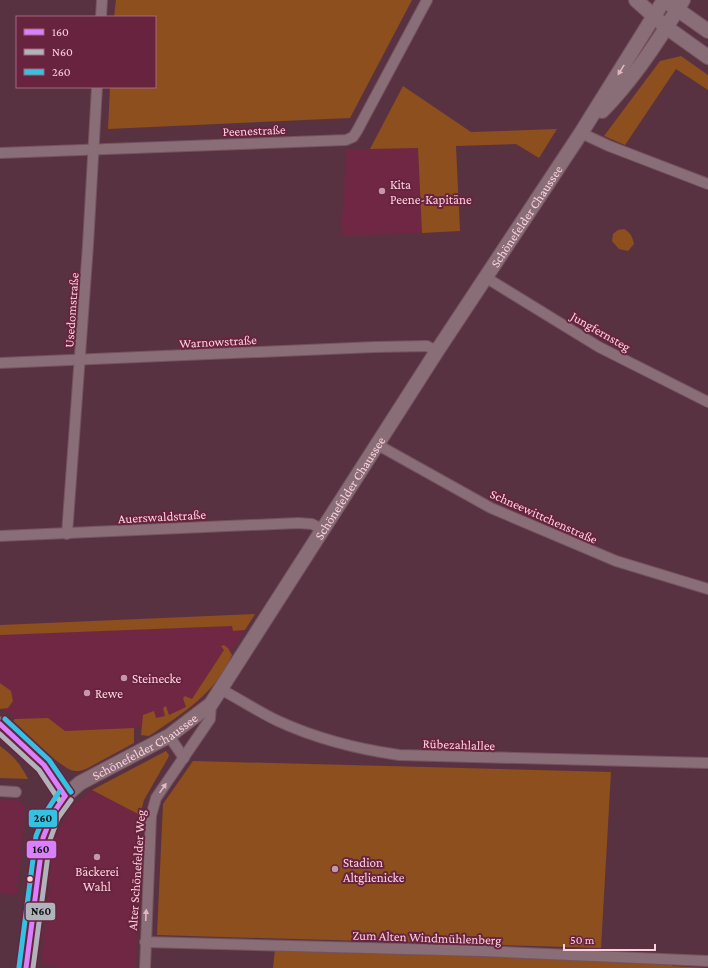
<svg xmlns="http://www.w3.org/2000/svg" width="708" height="968" viewBox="0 0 708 968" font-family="'Crimson Pro',serif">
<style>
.built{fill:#6f2744}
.green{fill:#8c4f1d}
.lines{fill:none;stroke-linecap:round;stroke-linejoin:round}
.street-casing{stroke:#74525f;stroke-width:12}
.secondary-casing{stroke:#74525f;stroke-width:16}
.street{stroke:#896d77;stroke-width:10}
.secondary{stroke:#896d77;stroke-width:14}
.bus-1-casing{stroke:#68233e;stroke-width:8}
.bus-2-casing{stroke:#68233e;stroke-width:8}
.bus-3-casing{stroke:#68233e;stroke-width:8}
.bus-1{stroke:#d880ff;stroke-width:5}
.bus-2{stroke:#b0b3ba;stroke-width:5}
.bus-3{stroke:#33c2e2;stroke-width:5}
.oneway{fill:#e0b8c4}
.poi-dot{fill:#c499a7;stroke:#68233e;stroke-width:1.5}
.bus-dot{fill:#fdd1de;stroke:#68233e;stroke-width:1.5}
.labels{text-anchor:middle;stroke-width:4;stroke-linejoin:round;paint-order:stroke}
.street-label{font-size:13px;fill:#fdd1de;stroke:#68233e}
.poi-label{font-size:13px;fill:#fdd1de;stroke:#68233e;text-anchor:start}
.line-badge{stroke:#68233e;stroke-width:1.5}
.pale-badge-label{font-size:11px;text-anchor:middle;font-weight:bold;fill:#111}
</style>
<rect width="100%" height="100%" fill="#593242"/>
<g class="built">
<polygon points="418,147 422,233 341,236 346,150"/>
<polygon points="255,614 206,692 194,706 70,754 0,708 0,625"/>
<polygon points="92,790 140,815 136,968 61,968 41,963 54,840 72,806"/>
<polygon points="0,799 20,801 26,808 17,895 0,894"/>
</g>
<g class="green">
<polygon points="116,0 412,0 350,118 108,129 110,87 155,87 155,17 114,17"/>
<polygon points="681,56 708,75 708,90 676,69 625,145 604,136 660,61"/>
<polygon points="403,86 471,132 557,129 539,158 516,144 456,146 460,231 422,233 418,148 370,149"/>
<path d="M624 229C631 233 632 236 634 244L628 251 619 249 612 241 613 234 618 230Z"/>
<polygon points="255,614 245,630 233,631 232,626 0,635 0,625"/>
<path d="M224 645 228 648 232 655C216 693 182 714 149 736L141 735 143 715 154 711 156 718 165 716 163 708 166 706 169 715 186 707 183 698 185 696 192 699 224 650 221 646Z"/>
<polygon points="0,683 11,691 13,701 8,708 0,709"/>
<path d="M48 718 65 731 134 728V743L86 769C81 771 76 772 71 770 56 764 27 733 13 721L15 719Z"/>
<path d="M0 746C13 755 21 765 28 779L0 778Z"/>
<polygon points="166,751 169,755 168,758 144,800 140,815 92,790"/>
<polygon points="193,761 611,772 601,948 157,935 163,804"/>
<polygon points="275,949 673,962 672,966 708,968 273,968"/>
</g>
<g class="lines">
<defs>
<g id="street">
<polyline points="101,17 102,0"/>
<polyline points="581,133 609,146 708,184"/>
<polyline points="0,153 346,140 353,137 357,131 427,0"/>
<polyline points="485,277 599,347 708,402"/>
<polyline points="0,363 375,347 427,346 437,351"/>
<polyline points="378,445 491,508 616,561 708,589"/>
<polyline points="67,534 88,245 97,87"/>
<polyline points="0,536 298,523 312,524 324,530"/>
<path d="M222 690C241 700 259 712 278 721 317 739 357 749 399 755L708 763"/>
<polyline points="169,736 184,758"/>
<polyline points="0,791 16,792"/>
<polyline points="145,942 482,951 708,961"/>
<polyline points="145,968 151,816 156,798 210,719 211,704"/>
</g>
<g id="secondary">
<polyline points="636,0 666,27 708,57"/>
<polyline points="671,5 708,31"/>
<path d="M602 111C634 79 660 39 683 0"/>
<polyline points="0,724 44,765 65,796"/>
<path id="s1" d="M26 968 43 838 52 815 65 796 80 783 169 736 211 704 437 351 581 133 664 0"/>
</g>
</defs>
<use href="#street" class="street-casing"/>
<use href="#secondary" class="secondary-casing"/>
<use href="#street" class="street"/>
<use href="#secondary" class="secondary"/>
<defs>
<g id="bus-1">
<polyline points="0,724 44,765 65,796"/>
<polyline points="26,968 43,838 52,815 65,796"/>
</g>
<g id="bus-2">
<polyline points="0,734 39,770 59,800"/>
<polyline points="33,968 50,840 58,818 71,800"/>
</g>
<g id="bus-3">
<polyline points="5,719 49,760 71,792"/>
<polyline points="19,967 36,836 46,812 59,792"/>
</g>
</defs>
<use href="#bus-1" class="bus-1-casing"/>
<use href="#bus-2" class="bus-2-casing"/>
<use href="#bus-3" class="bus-3-casing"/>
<use href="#bus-1" class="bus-1"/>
<use href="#bus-2" class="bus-2"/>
<use href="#bus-3" class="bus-3"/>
</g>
<defs><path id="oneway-solid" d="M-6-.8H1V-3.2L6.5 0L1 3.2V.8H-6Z"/></defs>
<g class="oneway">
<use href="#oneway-solid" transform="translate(621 70) rotate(122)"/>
<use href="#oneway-solid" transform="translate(163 788) rotate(-55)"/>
<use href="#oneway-solid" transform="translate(146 915) rotate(-87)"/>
</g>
<g class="poi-dot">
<circle cx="382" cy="191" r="4"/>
<circle cx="124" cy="678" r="4"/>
<circle cx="87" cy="693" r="4"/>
<circle cx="97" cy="857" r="4"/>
<circle cx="335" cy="869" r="4"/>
</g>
<circle class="bus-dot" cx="30" cy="879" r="3.5"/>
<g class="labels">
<g class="street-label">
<text transform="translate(254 130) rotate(-2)" y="5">Peenestraße</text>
<text dy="5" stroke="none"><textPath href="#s1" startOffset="933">Schönefelder Chaussee</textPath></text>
<text transform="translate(71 310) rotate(-86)" y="5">Usedomstraße</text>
<text transform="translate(601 331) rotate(30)" y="5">Jungfernsteg</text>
<text transform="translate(218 341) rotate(-3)" y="5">Warnowstraße</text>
<text dy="5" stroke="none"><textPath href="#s1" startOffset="609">Schönefelder Chaussee</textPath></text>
<text transform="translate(162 516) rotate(-3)" y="5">Auerswaldstraße</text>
<text transform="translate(544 516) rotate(24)" y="5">Schneewittchenstraße</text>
<text transform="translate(459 744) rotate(2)" y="5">Rübezahlallee</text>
<text dy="5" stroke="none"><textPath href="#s1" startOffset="273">Schönefelder Chaussee</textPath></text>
<text transform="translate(136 870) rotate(-86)" y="5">Alter Schönefelder Weg</text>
<text transform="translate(427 937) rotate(2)" y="5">Zum Alten Windmühlenberg</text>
</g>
<g class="poi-label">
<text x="390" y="189">Kita<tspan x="390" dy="15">Peene-Kapitäne</tspan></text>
<text x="132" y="683">Steinecke</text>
<text x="95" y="698">Rewe</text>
<text x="343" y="867">Stadion<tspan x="343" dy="15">Altglienicke</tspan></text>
<text x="97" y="876" text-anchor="middle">Bäckerei<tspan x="97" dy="15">Wahl</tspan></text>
</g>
</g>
<g class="line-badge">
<rect x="28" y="809" width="30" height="19" rx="4" fill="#33c2e2"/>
<rect x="26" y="840" width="31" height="19" rx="4" fill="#d880ff"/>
<rect x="25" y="902" width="31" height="19" rx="4" fill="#b0b3ba"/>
</g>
<g class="pale-badge-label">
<text x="43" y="822">260</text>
<text x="41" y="853">160</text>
<text x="41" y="915">N60</text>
</g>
<rect x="16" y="16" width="140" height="72" fill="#68233e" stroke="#a4697e"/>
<rect x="24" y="29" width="20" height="6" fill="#d880ff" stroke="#a4697e"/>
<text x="52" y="36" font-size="12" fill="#fdd1de">160</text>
<rect x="24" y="49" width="20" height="6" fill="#b0b3ba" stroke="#a4697e"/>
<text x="52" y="56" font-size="12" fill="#fdd1de">N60</text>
<rect x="24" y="69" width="20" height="6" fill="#33c2e2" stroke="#a4697e"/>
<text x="52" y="76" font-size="12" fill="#fdd1de">260</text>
<path d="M564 944v6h91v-6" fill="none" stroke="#fdd1de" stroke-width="2"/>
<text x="570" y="944" font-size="12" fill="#fdd1de" stroke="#68233e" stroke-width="3" paint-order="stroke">50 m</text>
</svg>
